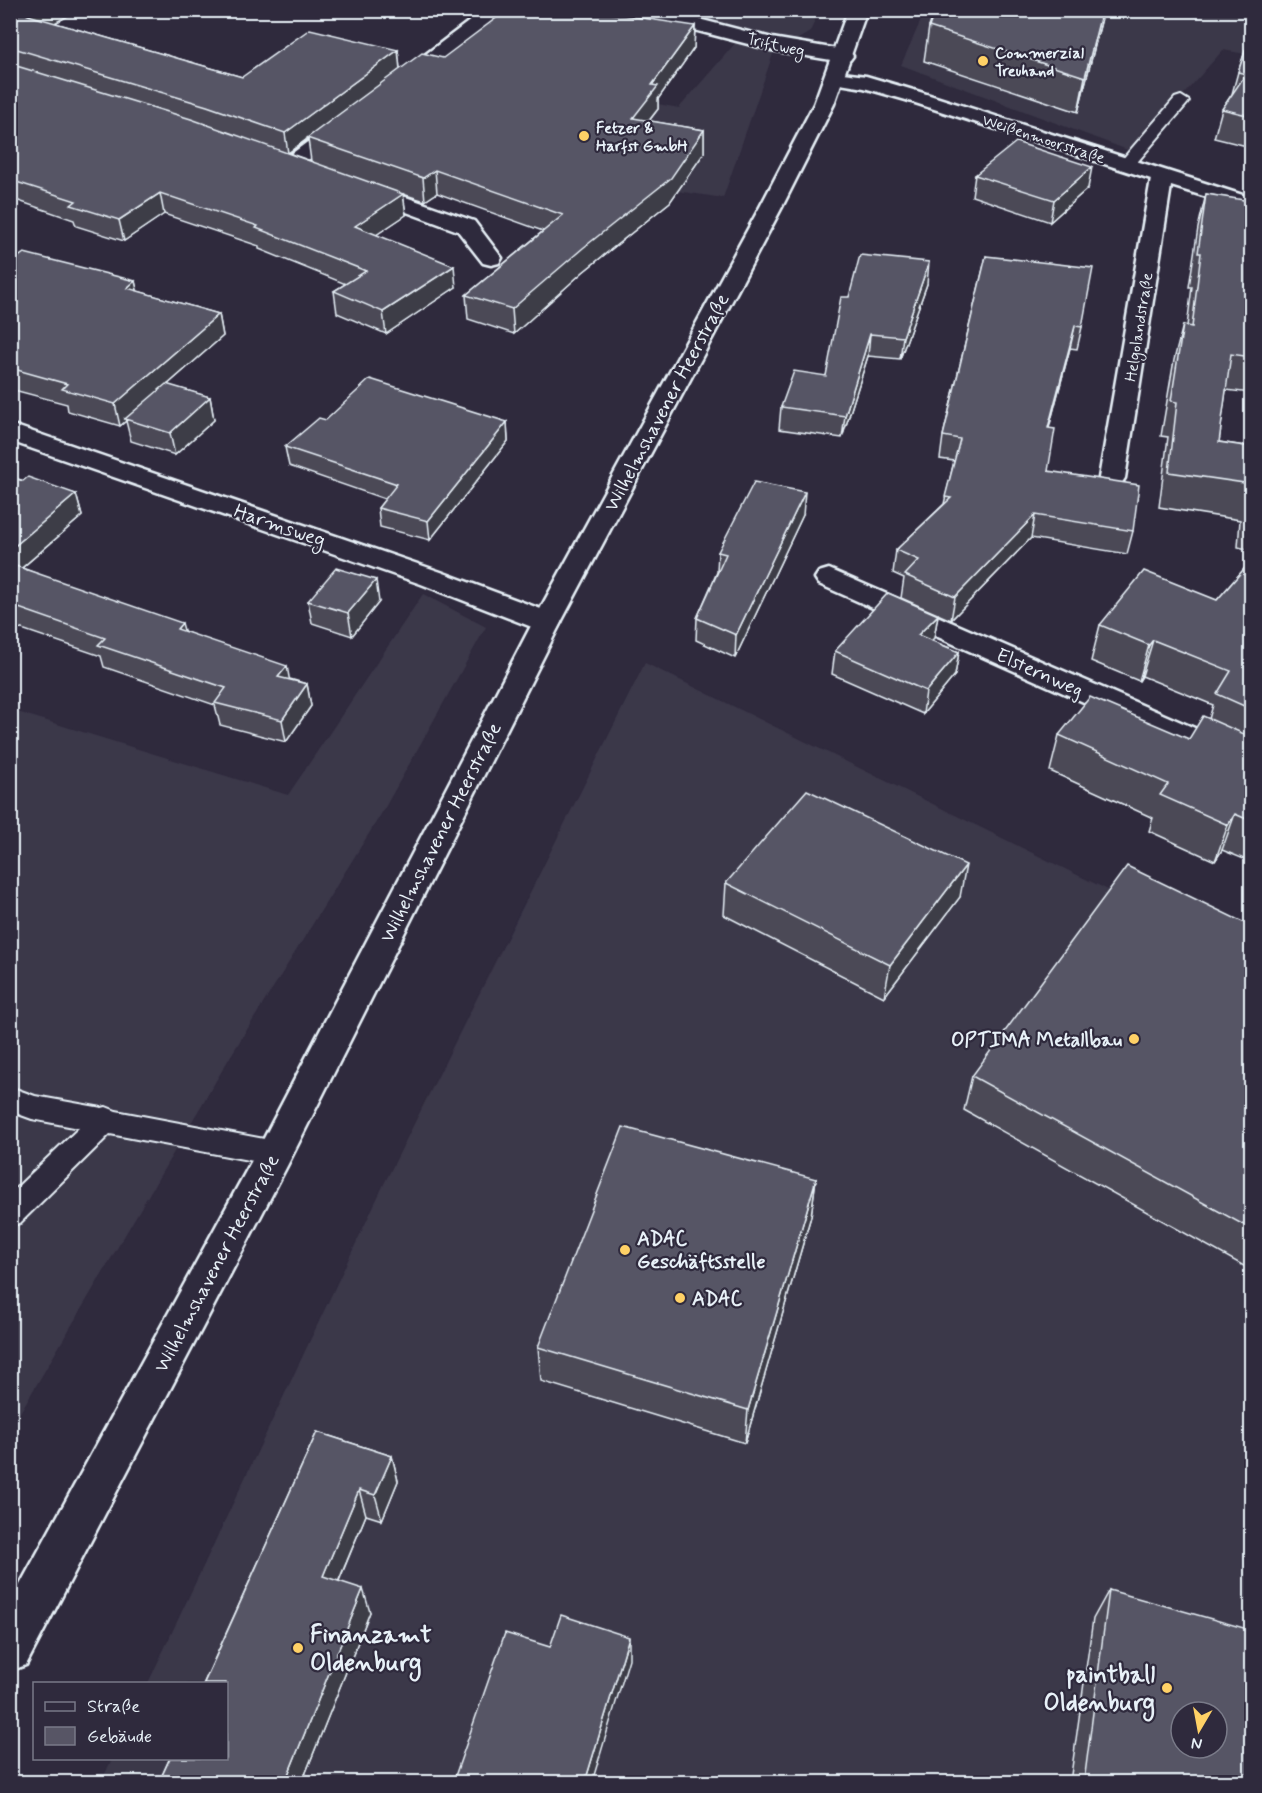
<svg xmlns="http://www.w3.org/2000/svg" width="1262" height="1793" viewBox="0 0 1262 1793" font-family="Mynerve,sans-serif">
<style>
.built{fill:#3b3749;fill-rule:evenodd}
.lines{fill:none;stroke-linecap:round;stroke-linejoin:round}
.lane-casing{stroke:#e8f1f8;stroke-width:4}
.street-casing{stroke:#e8f1f8;stroke-width:5}
.secondary-casing{stroke:#e8f1f8;stroke-width:5}
.lane{fill:#2f2a3d;fill-rule:evenodd}
.street{fill:#2f2a3d;fill-rule:evenodd}
.secondary{fill:#2f2a3d;fill-rule:evenodd}
.wall{fill:#4b4957;stroke:#e8f1f8;stroke-width:1.5;fill-rule:evenodd}
.shaded-wall{fill:#3d3c47;stroke:#e8f1f8;stroke-width:1.5}
.building{fill:#575565;stroke:#e8f1f8;stroke-width:1.5;fill-rule:evenodd}
.poi-dot{fill:#ffd166;stroke:#2f2a3d;stroke-width:2}
.labels{text-anchor:middle;stroke-width:4.5;stroke-linejoin:round;paint-order:stroke}
.far-street-label{font-size:16px;fill:#e8f1f8;stroke:#2f2a3d}
.far-poi-label{font-size:16px;font-weight:bold;fill:#e8f1f8;stroke:#2f2a3d;text-anchor:start}
.street-label{font-size:20px;fill:#e8f1f8;stroke:#2f2a3d}
.poi-label{font-size:20px;font-weight:bold;fill:#e8f1f8;stroke:#2f2a3d;text-anchor:start}
.near-poi-label{font-size:24px;font-weight:bold;fill:#e8f1f8;stroke:#2f2a3d;text-anchor:start}
</style>
<rect width="100%" height="100%" fill="#2f2a3d"/>
<filter id="ink" filterUnits="userSpaceOnUse"><feTurbulence type="fractalNoise" baseFrequency=".0167" numOctaves="2"/><feDisplacementMap in="SourceGraphic" scale="12" xChannelSelector="R" yChannelSelector="G"/><feConvolveMatrix kernelMatrix="1 2 1 2 8 2 1 2 1" color-interpolation-filters="sRGB"/></filter>
<g filter="url(#ink)">
<g class="built">
<polygon points="670,11 819,11 810,32 773,54 723,198 510,166 575,88 679,108 744,33"/>
<polygon points="925,11 1251,11 1251,55 1223,50 1133,152 901,65"/>
<polygon points="423,594 486,627 383,811 230,1057 11,1428 11,710 288,795"/>
<path d="M645 663 1251 960V1782H101L112 1759 226 1758V1684L148 1683 384 1184ZM1181 1712H1217V1748H1181Z"/>
</g>
<g class="lines">
<defs>
<g id="lane">
<polygon points="1181,96 1189,101 1187,104 1133,167 1121,167 1119,164 1121,161 1175,98"/>
<polygon points="10,1087 35,1096 102,1108 106,1107 116,1111 275,1141 285,1144 289,1153 285,1162 275,1165 110,1134 20,1223 10,1227 10,1194 79,1128 32,1119 10,1111"/>
</g>
<g id="street">
<polygon points="484,10 506,10 407,87 393,87 390,83 393,79"/>
<polygon points="631,10 664,10 772,38 843,50 850,52 853,56 850,60 843,62 771,50 633,14"/>
<polygon points="835,72 866,76 920,92 1252,198 1252,211 1171,186 1125,478 1121,484 1112,486 1103,484 1099,478 1151,179 906,100 864,88 828,82 825,78 828,74"/>
<polygon points="344,118 351,120 354,124 351,128 300,166 293,168 286,166 282,162 286,158 337,120"/>
<polygon points="363,182 474,221 502,258 499,263 491,265 483,263 458,231 355,193 352,188 355,183"/>
<polygon points="10,424 441,572 557,615 561,622 557,629 547,631 537,629 421,584 10,441"/>
<polygon points="829,569 1252,753 1252,777 819,584 815,578 819,572"/>
</g>
<polygon id="secondary" points="848,10 867,10 834,104 782,207 561,622 288,1164 26,1665 10,1671 10,1603 262,1142 533,622 760,207 814,104"/>
</defs>
<use href="#lane" class="lane-casing"/>
<use href="#street" class="street-casing"/>
<use href="#secondary" class="secondary-casing"/>
<use href="#lane" class="lane"/>
<use href="#street" class="street"/>
<use href="#secondary" class="secondary"/>
</g>
<g class="wall">
<path d="M10 10H79L55 23 242 77 398 50 400 69 443 58 695 26 694 48 658 99V109L649 121 704 130V153L670 202 583 272 514 334 468 319 466 295 543 231 437 193 425 201 403 194 406 215 376 235 456 287 386 334 337 313 334 291 346 284 259 249V246L164 214 124 241 76 226 74 220 10 198ZM308 139 311 161 288 153Z"/>
<polygon points="1104,10 1078,112 924,61 929,27"/>
<polygon points="1251,34 1251,147 1214,138 1222,109 1232,94 1238,72"/>
<polygon points="975,175 1088,188 1050,222 972,196"/>
<polygon points="1206,194 1251,202 1251,393 1226,390 1219,442 1251,447 1251,550 1238,547 1240,520 1159,507 1168,437 1161,436 1174,360 1183,325 1187,326 1192,287 1189,287 1198,228"/>
<polygon points="986,256 1082,327 1077,349 1070,348 1049,428 1048,471 1133,531 1127,554 1031,538 951,620 901,598 904,578 893,573 896,550 944,504 954,461 940,459 943,436"/>
<polygon points="10,263 135,281 137,291 219,314 223,336 167,385 210,397 214,420 175,455 131,441 126,421 120,426 68,411 67,404 10,389"/>
<polygon points="927,284 900,359 868,356 842,438 779,429 781,407 826,376 849,297"/>
<polygon points="326,420 507,422 508,441 430,540 380,527 378,508 385,499 289,466 285,447"/>
<polygon points="10,477 76,494 82,516 22,568 184,631 290,679 307,684 311,706 286,742 220,725 215,705 104,667 101,656 10,625"/>
<polygon points="803,515 735,658 696,640 697,618 717,572 718,552"/>
<polygon points="1251,561 1251,862 1222,850 1215,861 1149,831 1153,818 1050,771 1059,735 1189,739 1209,719 1213,705 1142,676 1139,681 1091,661 1100,625 1217,600"/>
<polygon points="308,601 379,602 352,636 312,623"/>
<polygon points="938,615 934,638 931,640 959,652 955,675 923,714 832,674 835,651"/>
<polygon points="726,883 960,897 884,997 724,915"/>
<polygon points="1251,926 1251,1270 964,1110 972,1076"/>
<polygon points="816,1179 811,1216 745,1443 541,1381 538,1347"/>
<polygon points="317,1432 392,1456 398,1481 382,1520 366,1515 339,1581 370,1612 302,1782 159,1782"/>
<polygon points="1109,1590 1251,1782 1070,1782 1093,1619"/>
</g>
<g class="shaded-wall">
<polygon points="37,10 79,10 32,35 28,15"/>
<polygon points="1102,10 1104,10 1078,112 1085,77"/>
<polygon points="695,26 694,48 658,99 658,109 633,141 633,118 652,85"/>
<polygon points="398,50 400,70 288,153 285,133"/>
<polygon points="704,130 704,153 670,202 583,272 514,334 512,309"/>
<polygon points="1092,167 1088,188 1050,222 1054,200"/>
<polygon points="435,170 437,193 425,201 423,178"/>
<polygon points="160,193 164,214 124,241 119,220"/>
<polygon points="403,194 406,215 358,247 355,226"/>
<polygon points="929,262 927,284 900,359 903,337"/>
<polygon points="454,266 456,287 386,334 383,312"/>
<polygon points="135,281 140,303 127,288"/>
<polygon points="219,314 223,336 127,420 125,419 126,421 120,426 115,404"/>
<polygon points="1075,326 1070,348 1043,450 1048,428"/>
<polygon points="870,334 868,356 842,438 845,416"/>
<polygon points="210,397 214,420 175,455 170,433"/>
<polygon points="507,422 508,441 430,540 428,521"/>
<polygon points="805,492 803,515 735,658 736,635"/>
<polygon points="76,494 82,516 10,578 10,550"/>
<polygon points="1035,515 1031,538 951,620 955,597"/>
<polygon points="376,580 379,602 352,636 348,613"/>
<polygon points="938,615 934,638 915,658 918,635"/>
<polygon points="182,623 188,645 177,629"/>
<polygon points="1153,640 1142,676 1139,681 1149,645"/>
<polygon points="959,652 955,675 923,714 926,691"/>
<polygon points="287,666 291,688 278,677"/>
<polygon points="307,684 311,706 286,742 282,720"/>
<polygon points="1235,814 1222,850 1215,861 1228,825"/>
<polygon points="966,865 960,897 884,997 890,965"/>
<polygon points="816,1179 811,1216 745,1443 748,1410"/>
<polygon points="392,1456 398,1481 382,1520 375,1495"/>
<polygon points="359,1490 366,1515 331,1599 323,1576"/>
<polygon points="363,1589 370,1612 302,1782 285,1782"/>
<polygon points="629,1637 629,1659 592,1782 585,1782"/>
</g>
<g class="building">
<polygon points="10,10 37,10 28,15 242,77 310,29 398,50 285,133 207,106 10,47"/>
<polygon points="507,10 590,10 695,26 652,85 658,86 633,118 704,130 671,178 583,248 512,309 466,295 563,215 435,170 423,178 307,138 422,53 443,58"/>
<polygon points="935,10 1102,10 1085,77 929,27"/>
<polygon points="1251,34 1251,116 1222,109 1246,74 1238,72"/>
<polygon points="10,64 191,119 403,194 355,226 454,266 383,312 334,291 366,271 256,228 258,226 160,193 119,220 71,205 76,201 10,180"/>
<polygon points="1016,142 1092,167 1054,200 975,175"/>
<polygon points="1206,194 1244,200 1251,202 1251,357 1231,354 1219,442 1251,447 1251,512 1249,512 1251,484 1169,472 1177,402 1171,401 1183,325 1192,327 1201,253 1198,253"/>
<polygon points="24,253 135,281 127,288 219,314 115,404 62,389 67,384 10,368 10,263"/>
<polygon points="860,255 929,262 903,337 870,334 845,416 781,407 794,371 826,376 841,297 849,297"/>
<polygon points="986,256 1093,268 1082,327 1075,326 1048,428 1055,429 1048,471 1139,485 1133,531 1035,515 955,597 905,575 919,560 896,550 951,498 945,497 960,439 943,436"/>
<polygon points="370,379 507,422 428,521 378,508 397,484 285,447 319,418 326,420"/>
<polygon points="166,384 210,397 170,433 125,419"/>
<polygon points="10,477 23,481 28,477 76,494 10,550"/>
<polygon points="754,482 805,492 736,635 697,618 726,554 718,552"/>
<polygon points="1251,561 1251,709 1217,694 1231,671 1153,640 1149,645 1100,625 1144,571 1217,600"/>
<polygon points="10,564 182,623 177,629 287,666 278,677 307,684 282,720 215,703 226,688 98,645 105,638 10,605"/>
<polygon points="336,568 376,580 348,613 308,601"/>
<polygon points="888,593 938,615 918,635 959,652 926,691 835,651"/>
<polygon points="1090,697 1189,739 1203,716 1251,737 1251,821 1235,814 1228,825 1160,795 1168,784 1059,735"/>
<polygon points="807,790 966,865 890,965 726,883"/>
<polygon points="1127,866 1251,926 1251,1229 972,1076"/>
<polygon points="623,1127 816,1179 748,1410 538,1347"/>
<polygon points="317,1432 392,1456 375,1495 359,1490 323,1576 363,1589 285,1782 159,1782 170,1758 226,1758 226,1683 204,1683"/>
<path d="M1109 1590 1251 1630V1782H1084ZM1181 1712H1217V1748H1181Z"/>
<polygon points="561,1615 629,1637 585,1782 453,1782 505,1633 550,1647"/>
</g>
</g>
<g class="poi-dot">
<circle cx="983" cy="61" r="6"/>
<circle cx="584" cy="136" r="6"/>
<circle cx="1134" cy="1039" r="6"/>
<circle cx="625" cy="1250" r="6"/>
<circle cx="680" cy="1298" r="6"/>
<circle cx="298" cy="1648" r="6"/>
<circle cx="1167" cy="1688" r="6"/>
</g>
<g class="labels">
<g class="far-street-label">
<text transform="translate(776 44) rotate(13)" y="6">Triftweg</text>
<text transform="translate(1044 138) rotate(18)" y="6">Weißenmoorstraße</text>
<text transform="translate(1138 327) rotate(-81)" y="6">Helgolandstraße</text>
</g>
<g class="far-poi-label">
<text x="995" y="58">Commerzial<tspan x="995" dy="18">Treuhand</tspan></text>
<text x="596" y="133">Fetzer &amp;<tspan x="596" dy="18">Harfst GmbH</tspan></text>
</g>
<g class="street-label">
<text transform="translate(666 402) rotate(-62)" y="7">Wilhelmshavener Heerstraße</text>
<text transform="translate(280 525) rotate(19)" y="7">Harmsweg</text>
<text transform="translate(1040 672) rotate(24)" y="7">Elsternweg</text>
<text transform="translate(440 832) rotate(-63)" y="7">Wilhelmshavener Heerstraße</text>
<text transform="translate(216 1263) rotate(-62)" y="7">Wilhelmshavener Heerstraße</text>
</g>
<g class="poi-label">
<text x="1122" y="1046" text-anchor="end">OPTIMA Metallbau</text>
<text x="637" y="1245">ADAC<tspan x="637" dy="23">Geschäftsstelle</tspan></text>
<text x="692" y="1305">ADAC</text>
</g>
<g class="near-poi-label">
<text x="310" y="1642">Finanzamt<tspan x="310" dy="28">Oldenburg</tspan></text>
<text x="1155" y="1682" text-anchor="end">paintball<tspan x="1155" dy="28">Oldenburg</tspan></text>
</g>
</g>
<rect width="1262" height="1793" fill="none" stroke="#2f2a3d" stroke-width="36"/>
<rect x="18" y="18" width="1226" height="1757" fill="none" stroke="#e8f1f8" stroke-width="2" filter="url(#ink)"/>
<rect x="33" y="1682" width="195" height="78" fill="#2f2a3d" stroke="#797a88" stroke-width="1.5"/>
<rect x="45" y="1702" width="30" height="9" fill="#2f2a3d" stroke="#797a88" stroke-width="1.5"/>
<text x="87" y="1712" font-size="18" fill="#e8f1f8">Straße</text>
<rect x="45" y="1727" width="30" height="18" fill="#575565" stroke="#797a88" stroke-width="1.5"/>
<text x="87" y="1742" font-size="18" fill="#e8f1f8">Gebäude</text>
<g transform="translate(1199 1730) rotate(190)"><circle r="28" fill="#2f2a3d" stroke="#797a88" stroke-width="1.5"/>
<path d="M0-4.5L10 22L0 15L-10 22Z" fill="#ffd166"/>
<text y="-9" font-size="16" font-weight="bold" text-anchor="middle" fill="#e8f1f8">N</text>
</g>
</svg>
